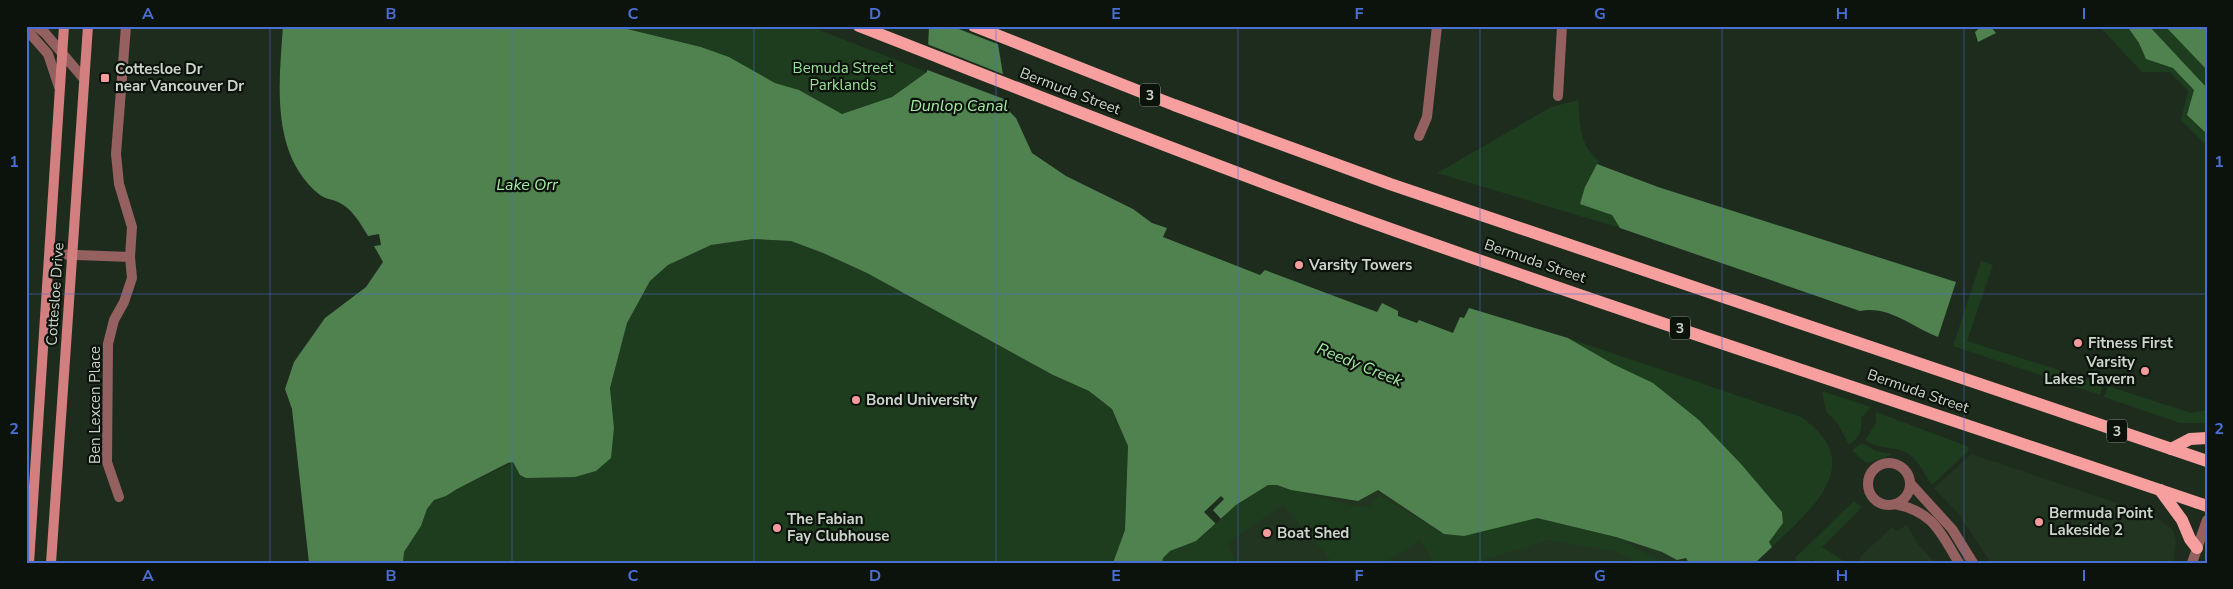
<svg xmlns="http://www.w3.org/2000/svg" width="2233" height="589" viewBox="0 0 2233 589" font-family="'Nunito Sans',sans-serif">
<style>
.built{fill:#223521}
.green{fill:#1e3c1e}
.water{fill:#4f824f}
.pier{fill:#1e2c1d}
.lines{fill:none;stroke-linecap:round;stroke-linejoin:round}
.street{stroke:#956060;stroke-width:10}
.secondary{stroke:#d37f7f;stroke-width:10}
.primary{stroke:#f69f9e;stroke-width:12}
.grid{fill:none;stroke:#4870d4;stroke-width:1;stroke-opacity:0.55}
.poi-dot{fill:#f59b9b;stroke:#0c130c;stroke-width:2}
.labels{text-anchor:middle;stroke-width:4.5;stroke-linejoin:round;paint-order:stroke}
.shield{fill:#0c130c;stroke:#929a91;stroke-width:1}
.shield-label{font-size:14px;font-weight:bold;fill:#cbd4ca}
.park-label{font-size:15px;fill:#99e198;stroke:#0c130c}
.poi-label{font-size:15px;font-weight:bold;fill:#cbd4ca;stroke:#0c130c;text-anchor:start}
.street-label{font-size:15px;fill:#cbd4ca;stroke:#0c130c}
.water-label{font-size:16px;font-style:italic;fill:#a2eba1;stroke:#0c130c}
.neatline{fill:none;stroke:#4870d4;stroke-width:2}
.grid-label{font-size:16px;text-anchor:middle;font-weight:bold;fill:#4870d4}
</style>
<rect width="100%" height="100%" fill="#1e2c1d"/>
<g class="built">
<polygon points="1971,454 2153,515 2173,530 2176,541 2173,563 1991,563 1958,513 1934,488"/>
<polygon points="1268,485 1378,490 1444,534 1537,518 1616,537 1662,552 1677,560 1686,558 1689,563 1162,563 1236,505"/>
<polygon points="1907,525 1918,544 1935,563 1863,563 1859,558 1892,527 1896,531"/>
</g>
<g class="green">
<polygon points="615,26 809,26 927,72 892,97 842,114 799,90 775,83 729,57 701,47"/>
<polygon points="2099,26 2207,26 2207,146 2181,120 2188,91 2170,72 2142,72"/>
<path d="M1578 100C1581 126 1578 143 1599 161L1585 187 1612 215 1620 228 1437 173 1551 107Z"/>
<polygon points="753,239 791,241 823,253 867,273 1053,375 1089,391 1112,409 1128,446 1125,530 1113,563 403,563 404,552 421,526 427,509 434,500 513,462 516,466 611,458 614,428 610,388 627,323 650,281 668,265 711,245"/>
<polygon points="1981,261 1993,265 1967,341 2103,384 2100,395 1953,346"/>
<path d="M1568 338 1801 417C1869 464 1811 509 1772 547L1769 542 1783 523 1782 512 1776 504 1699 420 1653 383 1613 364Z"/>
<polygon points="2108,386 2191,413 2207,410 2207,423 2180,423 2104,397"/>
<path d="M1822 391 1871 407 1861 418C1862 431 1860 437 1849 445L1838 424 1826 411Z"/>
<path d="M1876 412 1969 447 1968 451 1932 485C1925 476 1920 462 1910 455 1896 445 1879 450 1865 440L1876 423Z"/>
<polygon points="1862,443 1876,451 1892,454 1891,455 1867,463 1861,459 1852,450"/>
<polygon points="1268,485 1277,485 1354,506 1368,507 1380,495 1444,534 1464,536 1537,518 1616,537 1664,563 1639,563 1615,551 1549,540 1473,563 1435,562 1420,540 1384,563 1333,563 1283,505 1227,543 1236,563 1162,563 1163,558 1170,551 1196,541 1236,505"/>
<polygon points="1854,501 1862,507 1822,547 1847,563 1822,563 1813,560 1799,563 1795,558"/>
</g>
<g class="water">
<path d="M283 26H615L701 47 729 57 775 83 799 90 842 114 892 97 927 72 929 26H995L1009 111 1016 118 1032 153 1066 176 1133 209 1152 223 1167 228 1163 237 1260 275 1265 270 1377 312 1382 303 1398 311V316L1417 323 1419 320 1453 333 1460 317 1464 318 1469 308 1568 338 1613 364 1653 383 1699 420 1741 464 1782 512 1783 523 1769 542 1781 563H1689L1686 558 1677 560 1662 552 1616 537 1537 518 1464 536 1444 534 1378 490 1358 501 1291 490 1277 485H1268L1236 505 1196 541 1170 551 1163 558 1162 563H1113L1125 530 1128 446 1112 409 1089 391 1053 375 867 273 823 253 791 241 753 239 711 245 668 265 650 281 627 323 610 388 614 428 611 458 596 471 575 477 526 478 520 475 513 462 508 463 457 489 446 496 434 500 427 509 421 526 404 552 403 563H309L292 409 285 389 294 362 325 318 366 287 383 262 374 246 381 245 379 234 368 236C360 223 352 208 338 202 332 199 325 199 320 195 270 155 279 83 283 26Z"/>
<polygon points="1982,26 1990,26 1996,33 1978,42 1975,32"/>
<polygon points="2127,26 2149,26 2207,88 2207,134 2187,115 2194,90 2173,68 2146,59 2139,43"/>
<polygon points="2165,26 2207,26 2207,70"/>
<path d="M1597 164 1658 187 1956 282 1938 337C1914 328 1889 305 1860 311L1620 228 1612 215 1580 204 1585 187Z"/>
</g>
<g class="pier">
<polygon points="951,26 998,26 1000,45"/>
<polygon points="927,44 1005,75 1009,101 925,69"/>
<polygon points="1221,496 1224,499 1213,510 1221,519 1216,524 1204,512"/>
<polygon points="1774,545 1783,563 1755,563 1772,547"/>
</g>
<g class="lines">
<g class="street">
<polyline points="36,26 45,33 84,79"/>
<polyline points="26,29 48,54 59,87"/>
<polyline points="1558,96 1562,26"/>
<polyline points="1419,136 1427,117 1437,26"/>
<polyline points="50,254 130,257"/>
<circle cx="1889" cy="484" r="21"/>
<polyline points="1910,483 1952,529 1973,563"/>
<polyline points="119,497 107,462 108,344 114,320 124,302 132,278 130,257 132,227 119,184 116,154 126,26"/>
<path d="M1895 504C1934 512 1940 532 1959 563"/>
<polyline points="2192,563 2207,520"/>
</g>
<g class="secondary">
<polyline points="29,563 64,26"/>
<polyline points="51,563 88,26"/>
</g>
<g class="primary">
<path d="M859 26C1020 89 1180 153 1343 212 1629 315 1919 408 2207 506"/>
<polyline points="974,26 1174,105 1390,184 2207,461"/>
<polyline points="2171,449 2190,439 2207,438"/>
<polyline points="2160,490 2182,520 2190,539 2197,548"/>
</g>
</g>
<path class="grid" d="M270 26V563M512 26V563M754 26V563M996 26V563M1238 26V563M1480 26V563M1722 26V563M1964 26V563M26 294H2207"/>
<g class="poi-dot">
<rect x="100" y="73" width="10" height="10" rx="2.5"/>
<circle cx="1299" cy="265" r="5"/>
<circle cx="2078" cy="343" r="5"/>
<circle cx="2145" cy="371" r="5"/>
<circle cx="856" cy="400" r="5"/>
<circle cx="2039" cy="522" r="5"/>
<circle cx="777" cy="528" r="5"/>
<circle cx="1267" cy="533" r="5"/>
</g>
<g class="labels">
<g class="shield">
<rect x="1140" y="83.5" width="20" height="23" rx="4"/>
<rect x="1670" y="316.5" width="20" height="23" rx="4"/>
<rect x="2107" y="419.5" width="20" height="23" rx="4"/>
</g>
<g class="shield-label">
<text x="1150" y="100">3</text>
<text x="1680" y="333">3</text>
<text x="2117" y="436">3</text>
</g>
<g class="park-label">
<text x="843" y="73">Bemuda Street<tspan x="843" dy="17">Parklands</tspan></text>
</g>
<g class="poi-label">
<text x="115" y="74">Cottesloe Dr<tspan x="115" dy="17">near Vancouver Dr</tspan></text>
<text x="1309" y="270">Varsity Towers</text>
<text x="2088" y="348">Fitness First</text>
<text x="2135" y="367" text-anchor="end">Varsity<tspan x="2135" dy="17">Lakes Tavern</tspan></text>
<text x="866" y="405">Bond University</text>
<text x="2049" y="518">Bermuda Point<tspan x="2049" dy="17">Lakeside 2</tspan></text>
<text x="787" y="524">The Fabian<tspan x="787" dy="17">Fay Clubhouse</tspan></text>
<text x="1277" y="538">Boat Shed</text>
</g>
<g class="street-label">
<text transform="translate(1070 91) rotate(21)" y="5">Bermuda Street</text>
<text transform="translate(1535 261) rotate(19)" y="5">Bermuda Street</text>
<text transform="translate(55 294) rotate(-86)" y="5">Cottesloe Drive</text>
<text transform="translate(1918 391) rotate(19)" y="5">Bermuda Street</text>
<text transform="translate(95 405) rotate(-90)" y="5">Ben Lexcen Place</text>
</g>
<g class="water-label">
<text x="959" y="111">Dunlop Canal</text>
<text x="527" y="190">Lake Orr</text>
<text transform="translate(1360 364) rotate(22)" y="6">Reedy Creek</text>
</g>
</g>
<rect width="2233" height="589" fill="none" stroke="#0c130c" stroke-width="55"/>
<rect x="28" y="28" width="2178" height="534" class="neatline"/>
<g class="grid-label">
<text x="148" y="19">A</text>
<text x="391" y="19">B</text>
<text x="633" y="19">C</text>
<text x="875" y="19">D</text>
<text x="1116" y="19">E</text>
<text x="1359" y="19">F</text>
<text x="1600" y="19">G</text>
<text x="1842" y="19">H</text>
<text x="2084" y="19">I</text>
<text x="14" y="167">1</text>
<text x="2219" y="167">1</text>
<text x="14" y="434">2</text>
<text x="2219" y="434">2</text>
<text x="148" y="581">A</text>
<text x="391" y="581">B</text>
<text x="633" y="581">C</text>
<text x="875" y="581">D</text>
<text x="1116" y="581">E</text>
<text x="1359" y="581">F</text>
<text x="1600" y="581">G</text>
<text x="1842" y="581">H</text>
<text x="2084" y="581">I</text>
</g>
</svg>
